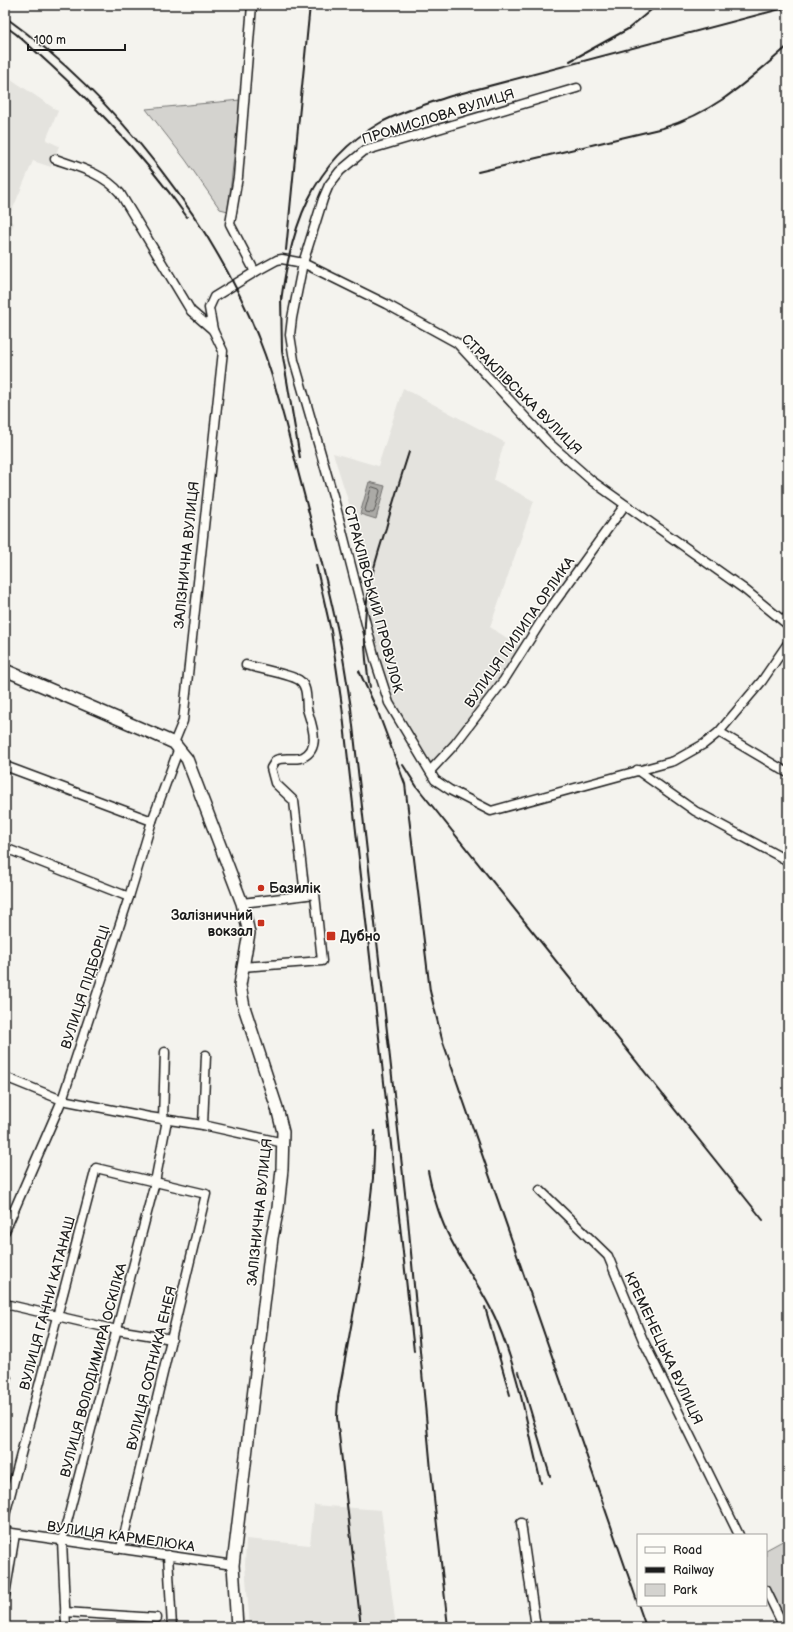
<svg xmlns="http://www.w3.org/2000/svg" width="793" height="1632" viewBox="0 0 793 1632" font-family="'Balsamiq Sans',sans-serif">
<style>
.built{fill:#e4e3de}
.green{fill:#d4d3cf;stroke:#787876}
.water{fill:#abaaa6;stroke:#72716f}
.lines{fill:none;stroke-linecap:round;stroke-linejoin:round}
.shore{stroke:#555553;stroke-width:1}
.minor-casing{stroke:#1c1c1c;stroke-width:11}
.secondary-casing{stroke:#1c1c1c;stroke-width:14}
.minor{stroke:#fdfcf7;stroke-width:8}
.secondary{stroke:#fdfcf7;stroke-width:11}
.rail{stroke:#1c1c1c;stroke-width:2}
.poi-dot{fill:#c8321e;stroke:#fdfcf7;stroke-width:1.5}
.labels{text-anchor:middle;stroke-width:3;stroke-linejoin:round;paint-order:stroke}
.street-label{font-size:14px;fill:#1c1c1c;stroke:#fdfcf7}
.poi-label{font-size:14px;font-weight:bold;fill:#1c1c1c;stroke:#fdfcf7;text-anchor:start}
</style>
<rect width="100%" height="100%" fill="#f4f3ee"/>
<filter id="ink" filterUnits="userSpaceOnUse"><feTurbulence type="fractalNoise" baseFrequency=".025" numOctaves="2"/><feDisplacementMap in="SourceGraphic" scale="8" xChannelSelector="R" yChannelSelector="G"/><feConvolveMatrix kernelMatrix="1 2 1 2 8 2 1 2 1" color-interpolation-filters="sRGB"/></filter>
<g filter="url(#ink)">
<g class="built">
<polygon points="5,75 58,111 46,140 59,146 51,167 33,161 8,220 14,223 5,244"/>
<polygon points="403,388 504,442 494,480 534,501 490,627 524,649 430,771 389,703 364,617 375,578 372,577 366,568 361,541 333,453 378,466"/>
<polygon points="314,1505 381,1510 396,1627 250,1627 245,1566 246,1539 310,1545"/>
</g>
<g class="green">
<polygon points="240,100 228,211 220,209 185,159 146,109"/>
<polygon points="788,1538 788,1627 784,1627 766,1590 766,1550"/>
</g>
<polygon class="water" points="369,482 385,486 376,519 360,514"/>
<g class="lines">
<polygon class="shore" points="373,487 379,489 380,491 374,512 372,513 366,512 365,510 371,488"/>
<defs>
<g id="minor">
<polyline points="252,5 238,177 230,224 255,272"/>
<polyline points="577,88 364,151 340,171 329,185 323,199 303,263 292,318 290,335 294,360 334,499 376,663 389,703 435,780 450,790 491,811 674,761 704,744 719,732 762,681 788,643"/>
<path d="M55 159C78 167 103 173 120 193L191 311 213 330 223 351 183 721 174 743"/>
<polyline points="213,330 209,308 214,297 255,272 277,260 282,259 303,263 386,304 457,343 549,443 592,481 744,589 788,625"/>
<path d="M246 665C257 668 292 675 299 680 308 686 306 700 307 709 311 723 322 748 303 757 296 761 286 756 276 760L271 768 275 783 294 801 305 895"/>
<polyline points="719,732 788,773"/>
<polyline points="5,766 152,821"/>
<polyline points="637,770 695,811 788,861"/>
<polyline points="430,771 455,744 504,680 544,617 625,505"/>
<polyline points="5,848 129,897"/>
<polyline points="242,903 315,894 322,961 242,967"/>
<polyline points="5,1077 62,1100 149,1117 203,1125 284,1143"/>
<polyline points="163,1120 165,1052"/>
<polyline points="203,1125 206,1055"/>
<polyline points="540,1190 608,1256 643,1340 739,1535"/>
<polyline points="5,1231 62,1100 129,897 152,821 179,748"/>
<polyline points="5,1304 117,1330 172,1339"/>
<polyline points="5,1386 7,1379"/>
<polyline points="5,1515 96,1168 206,1194 121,1548"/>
<polyline points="521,1523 536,1627"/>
<polyline points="5,1532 233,1565"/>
<polyline points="168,1555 172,1627"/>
<polyline points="766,1590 784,1627"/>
<polyline points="5,1595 15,1534"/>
<polyline points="65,1612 157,1618"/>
<polyline points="66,1627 62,1541 155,1182 167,1120"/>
</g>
<polyline id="secondary" points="5,670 154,734 174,743 187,759 242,903 249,933 240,985 244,1007 277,1108 283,1132 282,1169 278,1208 272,1238 233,1565 237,1627"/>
</defs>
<use href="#minor" class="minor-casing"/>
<use href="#secondary" class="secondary-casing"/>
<use href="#minor" class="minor"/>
<use href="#secondary" class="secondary"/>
<g class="rail">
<path d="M5 17C115 96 219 227 265 355 281 400 291 447 304 494 314 533 325 573 334 614 342 645 346 677 351 708L408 1220 431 1470 448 1627"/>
<path d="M5 26 16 34C79 89 139 148 187 217"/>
<polyline points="570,61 628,29 657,5"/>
<path d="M478 172 663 128C717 111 746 82 788 46"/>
<polyline points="286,250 310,5"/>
<polyline points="281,296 282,351 300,458"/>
<path d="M281 301C291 228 311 162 380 123 402 111 427 104 451 96L788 7"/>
<polyline points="316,565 331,631 342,706 414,1351"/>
<polyline points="359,671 378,712 405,784 430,991 442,1039 646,1627"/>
<path d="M370 687C366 666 364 645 365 623 366 591 376 559 386 528 393 502 401 477 409 452"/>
<polyline points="403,765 417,787 763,1220"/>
<path d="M428 1171C433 1196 439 1218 451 1240 465 1268 485 1293 497 1322 519 1373 528 1430 541 1483"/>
<polyline points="485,1307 510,1395"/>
<polyline points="519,1372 550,1476"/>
<polyline points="361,1627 337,1417 338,1398 364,1255 373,1178 375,1131"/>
</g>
</g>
</g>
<g class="poi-dot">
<circle cx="261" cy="888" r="4"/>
<rect x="257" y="919" width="8" height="8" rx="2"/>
<rect x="326" y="931" width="10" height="10" rx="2"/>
</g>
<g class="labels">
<g class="street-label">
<text transform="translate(438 116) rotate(-17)" y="5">ПРОМИСЛОВА ВУЛИЦЯ</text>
<text transform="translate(522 394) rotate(45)" y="5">СТРАКЛІВСЬКА ВУЛИЦЯ</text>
<text transform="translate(186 555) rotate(-84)" y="5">ЗАЛІЗНИЧНА ВУЛИЦЯ</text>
<text transform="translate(374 599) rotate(75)" y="5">СТРАКЛІВСЬКИЙ ПРОВУЛОК</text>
<text transform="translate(519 632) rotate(-55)" y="5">ВУЛИЦЯ ПИЛИПА ОРЛИКА</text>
<text transform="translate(85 987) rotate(-72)" y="5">ВУЛИЦЯ ПІДБОРЦІ</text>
<text transform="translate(259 1212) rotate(-84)" y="5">ЗАЛІЗНИЧНА ВУЛИЦЯ</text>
<text transform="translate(47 1303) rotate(-75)" y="5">ВУЛИЦЯ ГАННИ КАТАНАШ</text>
<text transform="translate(664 1348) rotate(65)" y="5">КРЕМЕНЕЦЬКА ВУЛИЦЯ</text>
<text transform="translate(151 1368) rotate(-76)" y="5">ВУЛИЦЯ СОТНИКА ЕНЕЯ</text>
<text transform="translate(93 1370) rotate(-75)" y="5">ВУЛИЦЯ ВОЛОДИМИРА ОСКІЛКА</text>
<text transform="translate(121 1536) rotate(8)" y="5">ВУЛИЦЯ КАРМЕЛЮКА</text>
</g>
<g class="poi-label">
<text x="269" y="893">Базилік</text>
<text x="253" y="920" text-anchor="end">Залізничний<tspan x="253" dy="16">вокзал</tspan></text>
<text x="340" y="941">Дубно</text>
</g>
</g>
<rect width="793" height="1632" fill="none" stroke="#fdfcf7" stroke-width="20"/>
<rect x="10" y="10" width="773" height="1612" fill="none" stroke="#1c1c1c" stroke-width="1.5" filter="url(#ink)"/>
<rect x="637" y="1534" width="130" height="72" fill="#fdfcf7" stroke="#a3a29f"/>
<rect x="645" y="1547" width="20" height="6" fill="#fdfcf7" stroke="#a3a29f"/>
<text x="673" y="1554" font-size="12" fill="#1c1c1c">Road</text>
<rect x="645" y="1567" width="20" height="6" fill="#1c1c1c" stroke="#a3a29f"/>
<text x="673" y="1574" font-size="12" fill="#1c1c1c">Railway</text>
<rect x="645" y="1584" width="20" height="12" fill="#d4d3cf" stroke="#a3a29f"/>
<text x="673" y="1594" font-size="12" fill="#1c1c1c">Park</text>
<path d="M28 44v6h97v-6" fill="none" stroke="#1c1c1c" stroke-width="2"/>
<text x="34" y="44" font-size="12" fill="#1c1c1c" stroke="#fdfcf7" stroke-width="3" paint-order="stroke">100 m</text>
</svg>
